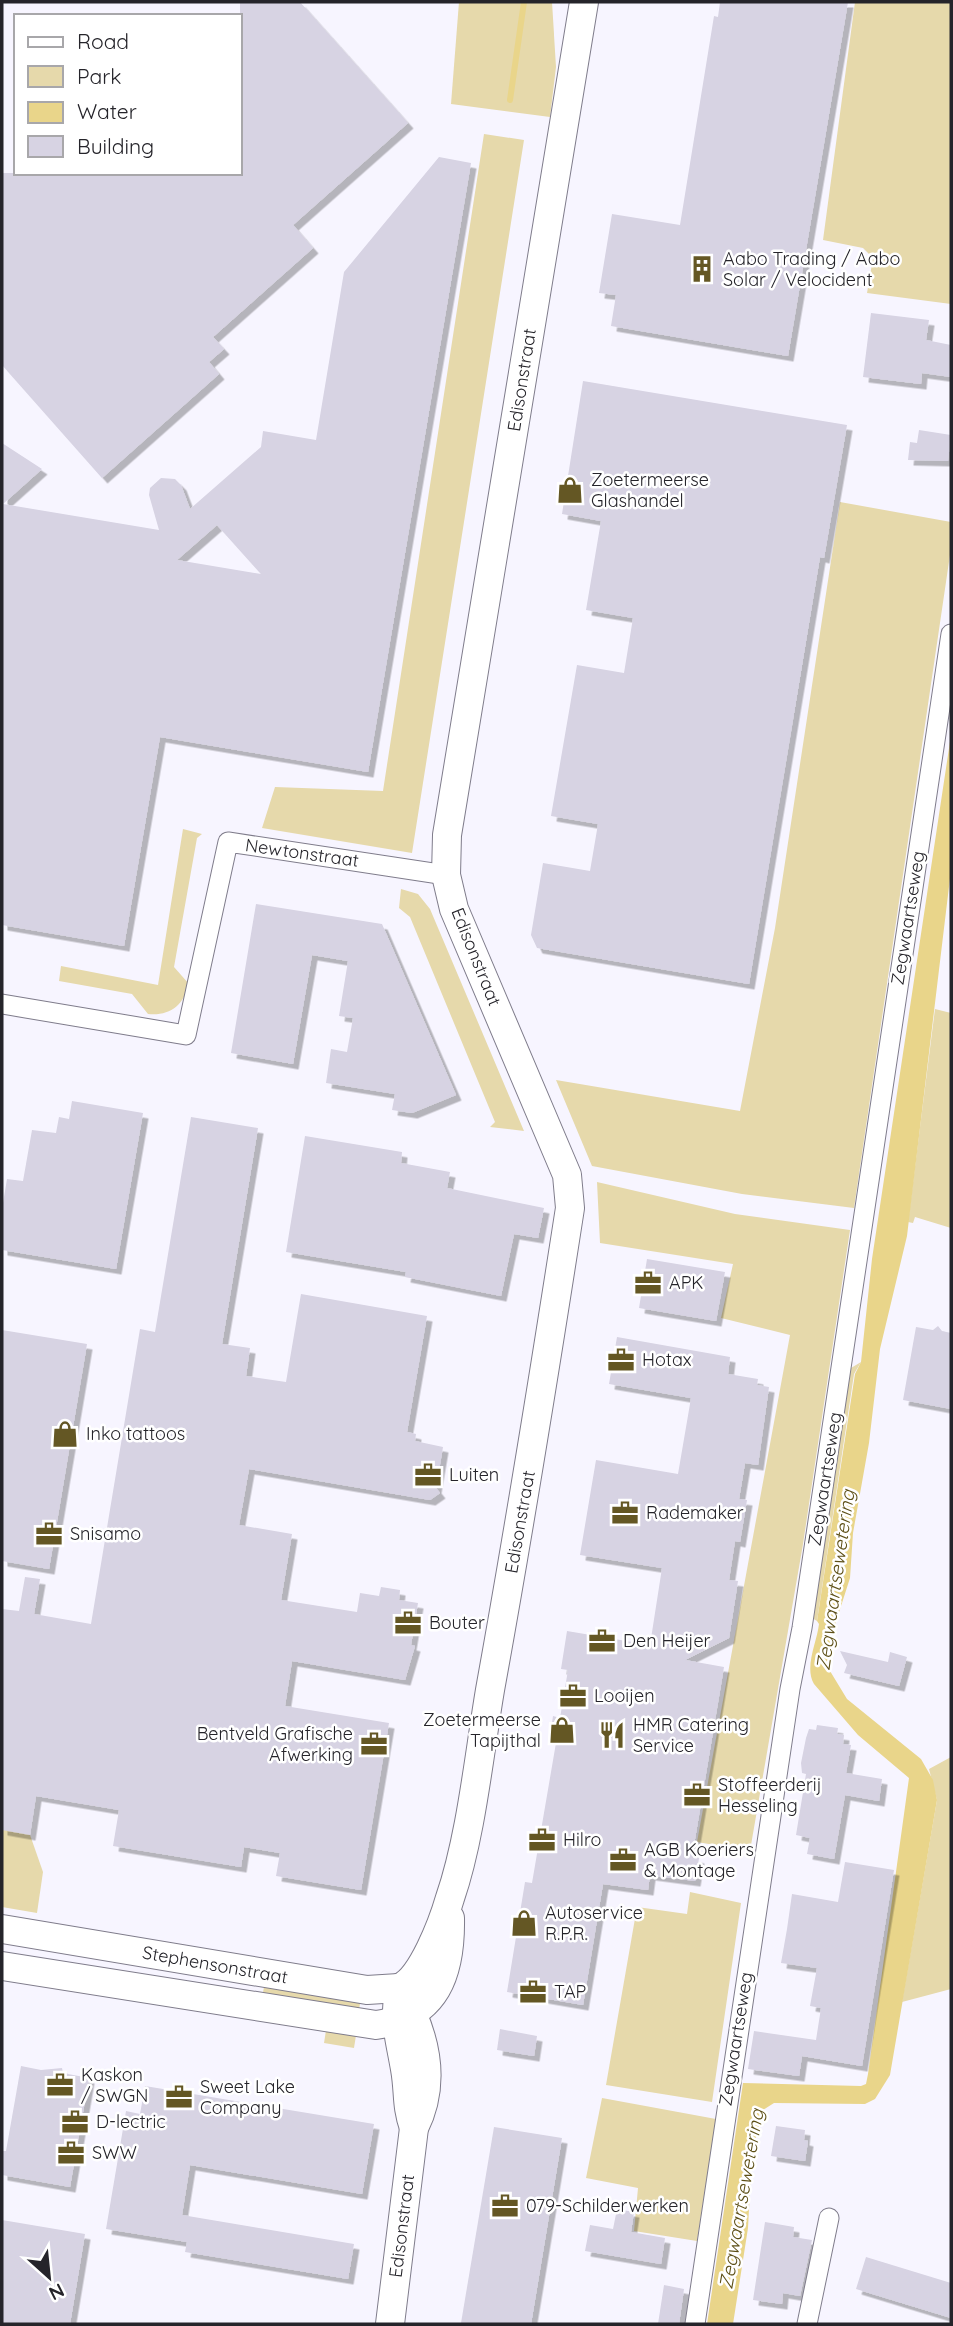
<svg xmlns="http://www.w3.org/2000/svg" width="953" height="2326" viewBox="0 0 953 2326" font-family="Quicksand,sans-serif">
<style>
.green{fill:#e6d9ab}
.water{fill:#e9d58a}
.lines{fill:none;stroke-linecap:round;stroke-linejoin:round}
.stream{stroke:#e9d58a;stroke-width:6}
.building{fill:#d7d3e3;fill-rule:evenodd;filter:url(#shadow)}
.street-casing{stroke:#7f7c8b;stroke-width:21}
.secondary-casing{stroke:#7f7c8b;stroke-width:30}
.street{stroke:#fff;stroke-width:19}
.secondary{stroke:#fff;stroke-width:28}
.labels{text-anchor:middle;stroke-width:5;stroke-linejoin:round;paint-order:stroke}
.poi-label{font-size:18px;fill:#25242a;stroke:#fff;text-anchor:start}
.street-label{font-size:18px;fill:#25242a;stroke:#fff}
.water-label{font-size:19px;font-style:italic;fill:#5d4f16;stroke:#fff}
</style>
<defs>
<filter id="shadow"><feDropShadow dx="5.5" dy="5.5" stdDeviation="0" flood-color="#0004"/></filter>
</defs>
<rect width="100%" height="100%" fill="#f7f5ff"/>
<g class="green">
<polygon points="459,2 552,2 556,67 550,117 451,104"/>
<polygon points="855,2 951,2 951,304 867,293 873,258 863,248 823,240"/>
<polygon points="484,134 524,140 412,853 262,828 275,787 383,791"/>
<polygon points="840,502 951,522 951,548 854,1208 742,1194 592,1166 556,1080 740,1111 775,928"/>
<path d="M183 829 202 834 197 838 174 967 189 984C183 1006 170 1016 148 1014L132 994 59 981 61 966 158 985Z"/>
<polygon points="401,889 418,894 430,909 524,1131 490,1127 495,1122 410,917 399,908"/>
<polygon points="935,1009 951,1013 951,1228 915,1217 913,1223 908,1222"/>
<polygon points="597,1182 735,1214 850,1230 803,1544 750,1851 697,1842 790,1335 721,1318 733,1264 600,1243"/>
<polygon points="861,1362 854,1374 817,1621 812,1618 851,1368"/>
<polygon points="951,1757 951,1989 902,2002 937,1800 929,1769"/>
<polygon points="2,1828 29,1832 43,1872 37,1913 2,1907"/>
<polygon points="690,1892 741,1903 712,2102 606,2085 637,1907 687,1914"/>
<polygon points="278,1984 361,1998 358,2015 262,1998 264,1987"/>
<polygon points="327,2024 357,2029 354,2048 324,2043"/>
<polygon points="602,2098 716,2119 697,2241 634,2231 638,2188 586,2178"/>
</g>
<path class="water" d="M951 735V870L907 1236 880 1349 869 1443 853 1533 850 1578 834 1628 830 1671 847 1699 921 1759 933 1780 937 1800 890 2075 875 2099 865 2104 774 2103 763 2110 752 2153 748 2228 733 2324H707L743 2083 861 2086 866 2084 868 2074 909 1778 858 1735 814 1684C804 1667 817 1642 819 1624L817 1621 855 1374 861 1362 872 1259Z"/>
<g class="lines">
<polyline class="stream" points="510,100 524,2"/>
</g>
<g class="building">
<polygon points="240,2 300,2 408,123 293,225 313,248 213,337 224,349 209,362 219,374 102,478 2,365 2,173 240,173"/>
<polygon points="720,2 848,2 788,356 611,326 616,295 599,293 612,214 680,225 714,16 718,17"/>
<path d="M439 157 471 163 368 772 160 737 124 946 2 925V443L42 469 3 504 159 530 149 495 150 488 161 478 175 479 181 485 190 509 261 447 263 431 316 440 344 272ZM217 525 261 574 177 560Z"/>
<polygon points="871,313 929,320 926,340 951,345 951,377 922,373 921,384 863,377"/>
<polygon points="583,381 847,425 824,558 820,557 749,984 537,948 531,935 543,863 590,871 598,824 551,816 577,665 624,673 633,618 586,610 601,521 562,514"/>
<polygon points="919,430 951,435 948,461 908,460 910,442 917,443"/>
<polygon points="256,904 382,924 456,1095 412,1113 392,1110 395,1094 326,1083 331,1049 347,1052 353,1018 339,1016 348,961 312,955 293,1064 231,1053"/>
<polygon points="72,1101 143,1113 116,1269 2,1250 2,1209 7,1179 23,1181 32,1130 56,1133 59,1117 69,1119"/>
<polygon points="191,1117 258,1128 222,1344 250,1348 246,1376 286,1382 301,1294 427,1316 407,1432 416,1434 415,1441 443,1447 436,1488 440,1493 430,1500 249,1469 239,1525 292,1534 281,1600 357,1612 360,1593 379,1596 381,1587 400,1590 399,1600 418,1603 411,1645 415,1646 405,1680 292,1661 285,1706 389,1723 361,1890 276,1876 280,1853 244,1847 241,1867 113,1846 119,1810 36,1796 30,1835 2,1830 2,1609 19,1611 25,1577 40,1579 34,1614 91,1624 140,1329 155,1332"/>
<polygon points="305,1136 402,1152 401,1163 450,1172 447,1188 544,1208 538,1238 514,1234 501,1296 405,1277 406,1272 286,1252"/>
<polygon points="647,1259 725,1272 716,1321 639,1308"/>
<polygon points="938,1326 942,1331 951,1333 951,1409 903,1400 916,1327 933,1330"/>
<polygon points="2,1330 87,1344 49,1569 2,1561"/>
<polygon points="617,1337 730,1357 728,1374 758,1379 757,1385 769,1387 758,1465 745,1463 739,1499 747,1500 740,1542 735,1541 729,1580 738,1581 729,1638 685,1660 724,1667 692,1857 699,1858 695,1881 650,1875 648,1890 603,1884 583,2005 507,1992 525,1882 532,1883 557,1737 550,1736 553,1716 560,1718 568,1670 561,1669 567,1631 650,1645 662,1568 580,1555 596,1460 678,1474 691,1398 609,1384"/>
<polygon points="840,1651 888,1662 890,1652 907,1657 899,1686 844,1673 847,1665"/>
<polygon points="817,1725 838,1728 837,1734 844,1735 843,1744 851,1745 846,1773 882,1779 879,1801 845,1795 834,1859 807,1854 810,1838 796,1835 806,1774 802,1773 801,1763 806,1738 809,1729 816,1730"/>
<polygon points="845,1862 894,1870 862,2066 802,2056 799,2076 748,2069 754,2031 816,2040 821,2008 810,2006 817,1968 781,1963 787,1929 792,1894 838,1902"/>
<polygon points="500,2029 537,2036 534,2056 497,2050"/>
<polygon points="21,2066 41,2070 62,2068 63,2073 89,2078 70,2187 2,2175 2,2151 6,2151"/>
<polygon points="145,2086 374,2124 362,2194 190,2165 182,2215 354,2244 348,2279 185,2252 187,2242 106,2229 126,2111 140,2114"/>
<polygon points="776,2126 805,2130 804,2140 808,2141 805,2161 771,2156"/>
<polygon points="494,2127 562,2138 531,2324 461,2323"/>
<polygon points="617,2209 634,2212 631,2232 665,2238 661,2264 585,2251 590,2225 613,2229"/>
<polygon points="2,2220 85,2234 70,2324 2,2324"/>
<polygon points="765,2222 794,2227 793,2237 812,2240 800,2296 783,2293 782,2304 753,2300"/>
<polygon points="866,2257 951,2283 951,2318 856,2289"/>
<polygon points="664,2285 684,2289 679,2324 658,2324"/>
</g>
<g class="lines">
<defs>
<g id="street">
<polyline points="2,1004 186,1035 228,842 446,875"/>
<polyline points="695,2324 790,1689 802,1628 951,634"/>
<polyline points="807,2324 829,2218"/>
</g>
<g id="secondary">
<path d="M2 1929 367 1990 399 1988C425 2032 438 2080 414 2128L390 2324"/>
<path d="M2 1966 376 2025C437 2016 451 1973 450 1918"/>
<path d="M414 2128C406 2106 409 2091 405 2069 399 2034 394 2025 399 1988 422 1979 443 1922 450 1898 471 1837 479 1755 490 1690 519 1530 545 1369 570 1208L567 1175 454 909 446 875 447 835 584 2"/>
</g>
</defs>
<use href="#street" class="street-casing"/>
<use href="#secondary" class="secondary-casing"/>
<use href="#street" class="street"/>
<use href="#secondary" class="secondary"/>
</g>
<defs>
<symbol id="building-bare" viewBox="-9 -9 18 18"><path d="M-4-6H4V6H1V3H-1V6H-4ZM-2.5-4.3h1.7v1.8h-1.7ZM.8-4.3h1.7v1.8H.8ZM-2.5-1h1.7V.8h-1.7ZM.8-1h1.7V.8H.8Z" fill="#645724" stroke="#fff" stroke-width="2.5" paint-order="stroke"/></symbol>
<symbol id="shop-bare" viewBox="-9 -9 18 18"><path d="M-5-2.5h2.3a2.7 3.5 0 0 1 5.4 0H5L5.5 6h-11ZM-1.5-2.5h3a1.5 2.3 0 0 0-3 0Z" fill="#645724" stroke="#fff" stroke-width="2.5" paint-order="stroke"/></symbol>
<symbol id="office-bare" viewBox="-9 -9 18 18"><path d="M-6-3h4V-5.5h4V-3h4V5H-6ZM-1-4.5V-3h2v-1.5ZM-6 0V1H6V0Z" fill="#645724" stroke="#fff" stroke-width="2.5" paint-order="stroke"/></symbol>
<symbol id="restaurant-bare" viewBox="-9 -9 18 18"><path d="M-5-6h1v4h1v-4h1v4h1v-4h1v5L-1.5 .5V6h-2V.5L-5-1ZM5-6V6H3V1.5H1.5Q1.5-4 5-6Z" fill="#645724" stroke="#fff" stroke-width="2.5" paint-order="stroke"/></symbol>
</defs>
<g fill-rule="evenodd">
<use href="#building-bare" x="683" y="250" width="38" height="38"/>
<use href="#shop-bare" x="551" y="471" width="38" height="38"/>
<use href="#office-bare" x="629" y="1264" width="38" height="38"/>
<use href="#office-bare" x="602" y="1341" width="38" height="38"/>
<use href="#shop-bare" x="46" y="1415" width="38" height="38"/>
<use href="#office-bare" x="409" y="1456" width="38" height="38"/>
<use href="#office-bare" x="606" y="1494" width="38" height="38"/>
<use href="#office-bare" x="30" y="1515" width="38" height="38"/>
<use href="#office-bare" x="389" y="1604" width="38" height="38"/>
<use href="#office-bare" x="583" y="1622" width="38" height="38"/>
<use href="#office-bare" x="554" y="1677" width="38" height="38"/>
<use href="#shop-bare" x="543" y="1711" width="38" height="38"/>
<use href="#restaurant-bare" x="593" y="1716" width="38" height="38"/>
<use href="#office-bare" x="355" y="1725" width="38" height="38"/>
<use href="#office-bare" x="678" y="1776" width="38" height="38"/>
<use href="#office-bare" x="523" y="1821" width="38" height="38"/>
<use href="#office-bare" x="604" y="1841" width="38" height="38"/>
<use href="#shop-bare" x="505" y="1904" width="38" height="38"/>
<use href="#office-bare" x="514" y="1973" width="38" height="38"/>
<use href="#office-bare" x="41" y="2066" width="38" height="38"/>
<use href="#office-bare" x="160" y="2078" width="38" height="38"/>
<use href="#office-bare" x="56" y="2103" width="38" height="38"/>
<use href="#office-bare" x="52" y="2134" width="38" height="38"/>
<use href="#office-bare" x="486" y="2187" width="38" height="38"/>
</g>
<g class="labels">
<g class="poi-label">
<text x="723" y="265">Aabo Trading / Aabo<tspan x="723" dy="21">Solar / Velocident</tspan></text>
<text x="591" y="486">Zoetermeerse<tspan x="591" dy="21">Glashandel</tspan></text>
<text x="669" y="1289">APK</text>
<text x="642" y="1366">Hotax</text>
<text x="86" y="1440">Inko tattoos</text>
<text x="449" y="1481">Luiten</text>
<text x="646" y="1519">Rademaker</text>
<text x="70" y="1540">Snisamo</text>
<text x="429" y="1629">Bouter</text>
<text x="623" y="1647">Den Heijer</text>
<text x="594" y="1702">Looijen</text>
<text x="541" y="1726" text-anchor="end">Zoetermeerse<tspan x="541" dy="21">Tapijthal</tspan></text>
<text x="633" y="1731">HMR Catering<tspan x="633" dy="21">Service</tspan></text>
<text x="353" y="1740" text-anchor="end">Bentveld Grafische<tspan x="353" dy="21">Afwerking</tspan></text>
<text x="718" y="1791">Stoffeerderij<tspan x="718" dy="21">Hesseling</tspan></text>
<text x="563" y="1846">Hilro</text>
<text x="644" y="1856">AGB Koeriers<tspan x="644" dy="21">&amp; Montage</tspan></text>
<text x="545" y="1919">Autoservice<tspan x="545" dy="21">R.P.R.</tspan></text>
<text x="554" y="1998">TAP</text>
<text x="81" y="2081">Kaskon<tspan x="81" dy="21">/ SWGN</tspan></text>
<text x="200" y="2093">Sweet Lake<tspan x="200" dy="21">Company</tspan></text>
<text x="96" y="2128">D-lectric</text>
<text x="92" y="2159">SWW</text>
<text x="526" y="2212">079-Schilderwerken</text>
</g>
<g class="street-label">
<text transform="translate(522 380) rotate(-81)" y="6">Edisonstraat</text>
<text transform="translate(302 853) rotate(8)" y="6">Newtonstraat</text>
<text transform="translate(908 918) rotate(-81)" y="6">Zegwaartseweg</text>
<text transform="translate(476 957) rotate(68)" y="6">Edisonstraat</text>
<text transform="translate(825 1479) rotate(-81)" y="6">Zegwaartseweg</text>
<text transform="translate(520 1522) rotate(-80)" y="6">Edisonstraat</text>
<text transform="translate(215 1965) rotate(10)" y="6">Stephensonstraat</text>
<text transform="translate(736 2039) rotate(-81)" y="6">Zegwaartseweg</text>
<text transform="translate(402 2226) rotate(-83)" y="6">Edisonstraat</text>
</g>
<g class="water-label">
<text transform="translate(835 1580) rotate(-82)" y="7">Zegwaartsewetering</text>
<text transform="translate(741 2199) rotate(-80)" y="7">Zegwaartsewetering</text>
</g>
</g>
<rect width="953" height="2326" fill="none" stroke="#25242a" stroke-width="7"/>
<rect x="14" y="14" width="228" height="161" fill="#ffffff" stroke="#a8a7aa" stroke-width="2"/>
<rect x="28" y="37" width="35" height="10" fill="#ffffff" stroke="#a8a7aa" stroke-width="2"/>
<text x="77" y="49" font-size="21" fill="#25242a">Road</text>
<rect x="28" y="66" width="35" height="21" fill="#e6d9ab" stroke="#a8a7aa" stroke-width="2"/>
<text x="77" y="84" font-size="21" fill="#25242a">Park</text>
<rect x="28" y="102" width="35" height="21" fill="#e9d58a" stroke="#a8a7aa" stroke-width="2"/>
<text x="77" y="119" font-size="21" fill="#25242a">Water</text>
<rect x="28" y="136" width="35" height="21" fill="#d7d3e3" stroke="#a8a7aa" stroke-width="2"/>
<text x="77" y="154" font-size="21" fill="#25242a">Building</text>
<g transform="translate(49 2277) rotate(153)" stroke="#ffffff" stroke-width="5" paint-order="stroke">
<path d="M0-5L12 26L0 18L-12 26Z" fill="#25242a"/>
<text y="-10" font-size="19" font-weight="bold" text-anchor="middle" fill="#25242a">N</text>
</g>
</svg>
